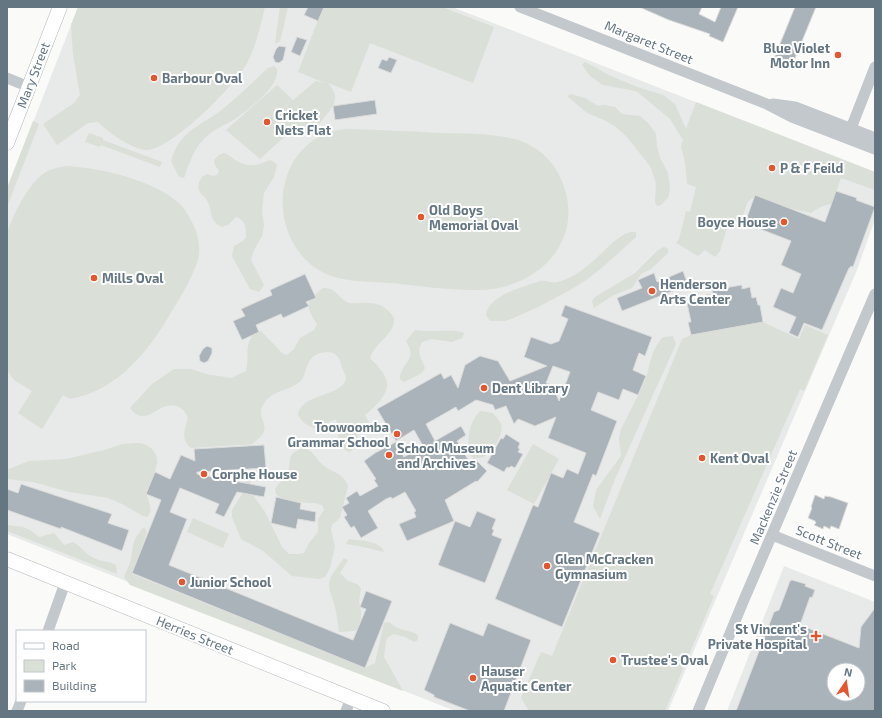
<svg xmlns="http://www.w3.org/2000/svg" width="882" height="718" viewBox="0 0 882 718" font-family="'Exo 2',sans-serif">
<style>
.built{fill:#e8e9e9;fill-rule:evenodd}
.green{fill:#dadfd7}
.building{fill:#aab3b9;stroke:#dcdcda;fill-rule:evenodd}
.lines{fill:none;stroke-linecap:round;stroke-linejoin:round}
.major-casing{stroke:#b5babe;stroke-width:15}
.minor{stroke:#c3c8cc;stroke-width:11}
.major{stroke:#fff;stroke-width:14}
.poi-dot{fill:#e4572e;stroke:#fff;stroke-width:1.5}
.labels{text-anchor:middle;stroke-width:4;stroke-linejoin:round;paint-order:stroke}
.street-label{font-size:13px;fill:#657683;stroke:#fff}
.poi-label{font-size:13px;font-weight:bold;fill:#657683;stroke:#fff;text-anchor:start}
</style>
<rect width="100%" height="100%" fill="#fafaf8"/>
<g class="built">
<polygon points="78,7 452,7 875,172 875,219 857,270 668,711 455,711 7,534 7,189"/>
<path d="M784 566 875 602V711H727ZM834 670H858V694H834Z"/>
</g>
<g class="green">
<path d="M78 7H265C260 27 256 47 246 65 232 88 174 147 148 150 134 151 108 132 98 122L88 123 57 145 43 124 74 103 80 95 73 54 71 25Z"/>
<polygon points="280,7 288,7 281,38 279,42 275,44"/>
<path d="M323 7H442L494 27 473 83 370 43 351 92 328 83C346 102 325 113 316 129L298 131 295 127 260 159 226 130 277 85 293 100 316 81 325 83 298 72Z"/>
<path d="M585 62 609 75 637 87 663 95 675 104 686 129 696 102 875 172V190L841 178 832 204C823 205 818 208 811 213L766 203 756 198H752L747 203 744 213 741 218 727 228 720 251 715 257 705 250 698 256 676 243 679 239 686 211 690 212 696 187 687 184 685 162 681 146 683 140 670 119 640 94 636 91 603 85 590 76 582 65Z"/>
<path d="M274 66 277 69C280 87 248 109 235 119 225 125 212 130 204 139 193 150 189 164 184 178L179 177 171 161C180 129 202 126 224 108 240 95 254 81 268 68Z"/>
<polygon points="571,94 585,98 598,106 605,105 615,107 622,114 640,116 649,124 656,134 657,146 660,158 668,173 670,186 669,196 661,205 657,206 655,202 656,183 651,168 646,161 627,137 616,127 604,120 587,113 567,96"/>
<polygon points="33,121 39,124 7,207 7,188"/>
<path d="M347 129C378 130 410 131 441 133 468 134 509 132 533 147 547 155 558 169 563 184 586 245 532 292 474 290 447 290 419 286 392 283 370 281 343 283 322 272 268 242 269 155 329 132 334 130 341 130 347 129Z"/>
<polygon points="89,133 103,138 103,140 162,162 160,167 101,145 100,147 85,142"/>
<path d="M224 153C228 154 231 157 235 160 249 168 256 166 270 160L274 162 277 165 274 177 264 193 262 211 264 225 262 236 254 250 251 260 264 285 259 292 250 289 232 256 234 246 243 241 246 237C246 228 246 220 236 217L228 225 222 227C207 220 214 210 206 199 205 196 201 195 200 192 197 187 199 181 202 177L207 174 213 176 217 175 219 171 215 165 214 160 219 155Z"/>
<path d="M67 166C101 168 154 180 180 204 186 210 189 217 193 224 197 233 200 244 199 254 196 274 176 304 166 321 143 358 114 391 70 399L63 395 42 429 18 413 32 391 14 380 7 370V233C13 215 27 186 43 174 50 169 58 167 67 166Z"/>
<path d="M631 232H636V237L603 267 586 280 570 290 538 307 511 319 505 321H490L486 315C488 295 524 287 540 281 546 280 552 284 558 282 577 277 590 264 604 251 612 243 620 235 631 232Z"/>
<polygon points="664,247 668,249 668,253 651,269 641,274 632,288 612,296 594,308 592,301 595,297 635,273 658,250"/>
<path d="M323 288C337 288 336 296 347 302 350 304 355 303 359 303 375 302 385 304 394 318 395 335 375 342 370 358 376 364 385 373 387 382 389 394 374 408 365 415L373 430 367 433 360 427 357 430C357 439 358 448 349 452 335 446 339 431 336 419L331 421 319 429C309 427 303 424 298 415 300 393 344 397 346 378 346 376 344 373 343 370 341 365 341 360 337 356 330 348 313 353 309 362 304 370 306 378 298 383 284 393 273 389 263 405 255 418 273 426 259 438 257 440 254 443 252 444 248 445 241 445 237 445 221 446 206 447 191 448 180 439 185 429 188 418 185 408 176 403 166 406 152 411 143 425 130 408L152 384 174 369H191L206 374 231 378 246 371C250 354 243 348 255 332L261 331 283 354 287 355 294 349 300 338 314 330 317 324C305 306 305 301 323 288Z"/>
<polygon points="763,322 799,339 805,325 828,335 804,391 800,389 710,594 714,596 665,711 529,711 521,698 541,652 552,656 682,339 691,335"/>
<path d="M415 330C429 333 455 328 464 333L462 338 452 342 432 339 422 342C416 351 421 358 425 368L422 373 404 382 400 379C400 363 419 360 406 341Z"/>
<path d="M673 336 676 344 615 479 600 519 593 506 596 490 621 456 619 438 621 429C629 413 638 397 645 381 651 364 650 351 663 337Z"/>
<path d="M480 411 493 413C496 417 499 420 501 424 505 435 486 466 472 457 471 456 470 454 468 452 469 434 468 425 480 411Z"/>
<path d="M138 443C149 444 159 452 157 464 155 473 150 482 147 491 146 500 155 509 147 517L143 516 122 504 108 498 69 492 33 482 7 479V470L9 469 29 461 66 459 104 450 123 444Z"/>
<polygon points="533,444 559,459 534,504 507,490"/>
<path d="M302 448C313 449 315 458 322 464 330 472 344 473 348 486L340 518 332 525 331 530 335 546 330 568 325 577 319 579 292 576 263 551 241 539 232 517V510L242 494 248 477 253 476 249 486 250 491 265 512 282 547 289 554H299L304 553 309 543 318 532V519L324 510 322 505C306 500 288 505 276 494L275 489C278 483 284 480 287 474 293 461 284 456 302 448Z"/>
<polygon points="193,518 229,534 223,548 187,532"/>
<path d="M7 525 23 527 30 530 39 537C45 536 49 534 54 533L64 545 73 542C81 546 85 554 94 558 101 562 109 561 116 565L117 574 7 531Z"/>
<path d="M144 527 147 532 132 574 365 668 375 663 384 623 389 622 397 628 415 633 418 635V640L414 642 405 637 394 634 388 637 386 641 384 657 403 691 130 585 124 577C126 571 130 565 131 559 134 543 132 540 144 527Z"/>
<path d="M349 539C360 541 380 540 384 552L359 546 346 544Z"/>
<path d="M344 558 348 560 340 573 348 581 357 584 361 588 359 602 361 611V618L358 629 354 631 339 632C338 624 337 615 335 607 333 597 327 590 330 579 333 572 340 564 344 558Z"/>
</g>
<g class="building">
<polygon points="308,7 324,7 318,21 304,15"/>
<polygon points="639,7 702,7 699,14 715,22 721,7 738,7 723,42 709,36 710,34 669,20"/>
<polygon points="795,7 816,7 791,68 773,61"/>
<polygon points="297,37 307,40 300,56 291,52"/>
<polygon points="279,46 286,47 283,60 279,63 275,62 273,57 276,49"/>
<polygon points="389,57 397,60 391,73 378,68 382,59 387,61"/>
<polygon points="375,100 377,114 335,120 333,106"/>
<polygon points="836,191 857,198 856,200 875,207 853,267 851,266 850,268 849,268 822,330 804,323 798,337 789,333 796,317 773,307 781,288 793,293 801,274 781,265 791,241 745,223 755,195 825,222"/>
<polygon points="683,271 688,285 622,311 617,298 642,288 638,280 654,273 657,282"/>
<polygon points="305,274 316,298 306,302 309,306 283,318 281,314 256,325 259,332 242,340 233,321 245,316 241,309 272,295 270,290"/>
<polygon points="742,285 742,289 750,287 752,298 756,297 758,305 760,305 763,322 691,335 688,322 691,322 687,303 697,302 697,299 706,298 706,295 713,294 712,290"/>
<path d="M565 305 652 337 645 356 639 353 633 370 646 376 638 395 623 389 619 400 598 392 591 410 617 421 596 476 593 474 574 522 600 533 562 627 495 599 533 505 538 507 551 473 563 478 567 469 578 474 586 453 548 438 556 417 535 426 518 419 514 424 506 406 495 410 493 405 476 400 458 411 456 407 426 424 435 441 461 426 466 435 457 441 470 463 474 458 487 471 477 482 476 481 445 500 454 521 407 541 399 524 416 517 414 512 416 511 405 492 392 499 391 497 386 499 368 511 378 528 361 538 354 526 351 528 344 517 347 515 342 507 349 503 346 498 357 491 360 496 378 486 374 480 376 479 364 461 375 453 396 442 404 457 423 446 414 430 396 441 377 409 441 373 444 379 451 375 458 388 465 365 480 356 498 361 510 381 547 366 524 357 531 337 551 344 559 341 568 319 561 316ZM553 366 570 372 559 401 552 385 546 383Z"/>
<polygon points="207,346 212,348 212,353 208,361 204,363 200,361 199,356 203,349"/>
<polygon points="506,434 520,443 518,448 520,449 518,452 523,454 515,468 511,466 509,468 507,467 504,472 487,463 501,438 503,439"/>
<polygon points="264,445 266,468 197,472 197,474 266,487 264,497 237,492 224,517 215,513 219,504 180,488 170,512 187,519 169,565 353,640 366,609 360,607 366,591 392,601 365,668 132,573 161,500 146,494 155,472 170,479 181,455 195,461 194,449"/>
<polygon points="21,484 112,514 108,523 129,530 122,551 61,527 61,529 7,510 7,489 18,493"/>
<polygon points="815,495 824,499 825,496 831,497 848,503 839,529 831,526 830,529 824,526 823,529 814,525 816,523 815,521 808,518 812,508 811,507"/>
<polygon points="276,497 301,503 300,509 316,512 315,522 298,519 296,529 271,523"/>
<polygon points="477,511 496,519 492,529 494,530 492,535 502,539 485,583 438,565 455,521 470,527"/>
<path d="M792 580 806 584 805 586 815 590 812 598 810 597 800 625 859 648 861 627 875 608V711H736L774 612 779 610 790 581ZM834 670H858V694H834Z"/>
<polygon points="450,623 483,636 488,623 531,640 504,711 470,711 434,697 434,695 424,690"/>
</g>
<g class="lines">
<defs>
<g id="major">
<polyline points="7,143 60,7"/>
<polyline points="7,559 383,711"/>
</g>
</defs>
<use href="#major" class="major-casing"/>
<g class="minor">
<polyline points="520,7 767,104 792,117 875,149"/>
<polyline points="7,78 29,87"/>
<polyline points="773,104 795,107 875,138"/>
<polyline points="848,136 875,67"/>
<polyline points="772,535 875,576"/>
<polyline points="48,631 65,583"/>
<polyline points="17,711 21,701"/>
<polyline points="346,711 351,698"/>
<polyline points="698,711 743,602 875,294"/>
</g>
<use href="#major" class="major"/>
</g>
<g class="poi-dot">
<circle cx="838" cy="55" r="4"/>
<circle cx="154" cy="78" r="4"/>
<circle cx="267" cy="122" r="4"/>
<circle cx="772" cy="168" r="4"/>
<circle cx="421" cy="217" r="4"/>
<circle cx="784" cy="222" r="4"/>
<circle cx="94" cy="278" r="4"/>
<circle cx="652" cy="291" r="4"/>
<circle cx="484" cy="388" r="4"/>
<circle cx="397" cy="434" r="4"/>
<circle cx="389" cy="455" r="4"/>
<circle cx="702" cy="458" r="4"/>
<circle cx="204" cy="474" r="4"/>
<circle cx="547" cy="566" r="4"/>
<circle cx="182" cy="582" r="4"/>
<path d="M814 630h4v4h4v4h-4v4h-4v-4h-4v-4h4z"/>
<circle cx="613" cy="660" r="4"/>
<circle cx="473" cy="678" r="4"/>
</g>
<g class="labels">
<g class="street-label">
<text transform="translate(649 42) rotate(22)" y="5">Margaret Street</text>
<text transform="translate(33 75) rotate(-69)" y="5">Mary Street</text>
<text transform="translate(773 497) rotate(-67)" y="5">Mackenzie Street</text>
<text transform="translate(829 542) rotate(22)" y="5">Scott Street</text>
<text transform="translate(195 635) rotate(22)" y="5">Herries Street</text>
</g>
<g class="poi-label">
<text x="830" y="53" text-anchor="end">Blue Violet<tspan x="830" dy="15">Motor Inn</tspan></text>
<text x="162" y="83">Barbour Oval</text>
<text x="275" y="120">Cricket<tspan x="275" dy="15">Nets Flat</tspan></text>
<text x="780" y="173">P &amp; F Feild</text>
<text x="429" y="215">Old Boys<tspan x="429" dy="15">Memorial Oval</tspan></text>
<text x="776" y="227" text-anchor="end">Boyce House</text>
<text x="102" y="283">Mills Oval</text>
<text x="660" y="289">Henderson<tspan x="660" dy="15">Arts Center</tspan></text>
<text x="492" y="393">Dent Library</text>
<text x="389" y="432" text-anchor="end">Toowoomba<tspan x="389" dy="15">Grammar School</tspan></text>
<text x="397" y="453">School Museum<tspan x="397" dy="15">and Archives</tspan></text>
<text x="710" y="463">Kent Oval</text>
<text x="212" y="479">Corphe House</text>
<text x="555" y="564">Glen McCracken<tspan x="555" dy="15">Gymnasium</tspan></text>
<text x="190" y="587">Junior School</text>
<text x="807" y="634" text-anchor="end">St Vincent's<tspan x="807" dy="15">Private Hospital</tspan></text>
<text x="621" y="665">Trustee's Oval</text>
<text x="481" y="676">Hauser<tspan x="481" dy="15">Aquatic Center</tspan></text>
</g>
</g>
<rect width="882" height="718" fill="none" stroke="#657683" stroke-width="16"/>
<rect x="16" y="630" width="130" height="72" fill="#ffffff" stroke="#c1c8cd"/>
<rect x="24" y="643" width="20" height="6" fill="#ffffff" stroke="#c1c8cd"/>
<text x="52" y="650" font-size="12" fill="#657683">Road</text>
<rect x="24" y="660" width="20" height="12" fill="#dadfd7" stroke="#c1c8cd"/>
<text x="52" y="670" font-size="12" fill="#657683">Park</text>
<rect x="24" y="680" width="20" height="12" fill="#aab3b9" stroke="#c1c8cd"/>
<text x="52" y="690" font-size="12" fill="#657683">Building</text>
<g transform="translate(846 682) rotate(13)"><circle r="19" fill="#ffffff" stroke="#c1c8cd"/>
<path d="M0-3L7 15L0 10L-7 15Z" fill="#e4572e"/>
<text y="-6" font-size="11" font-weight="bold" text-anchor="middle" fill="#657683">N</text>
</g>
</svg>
